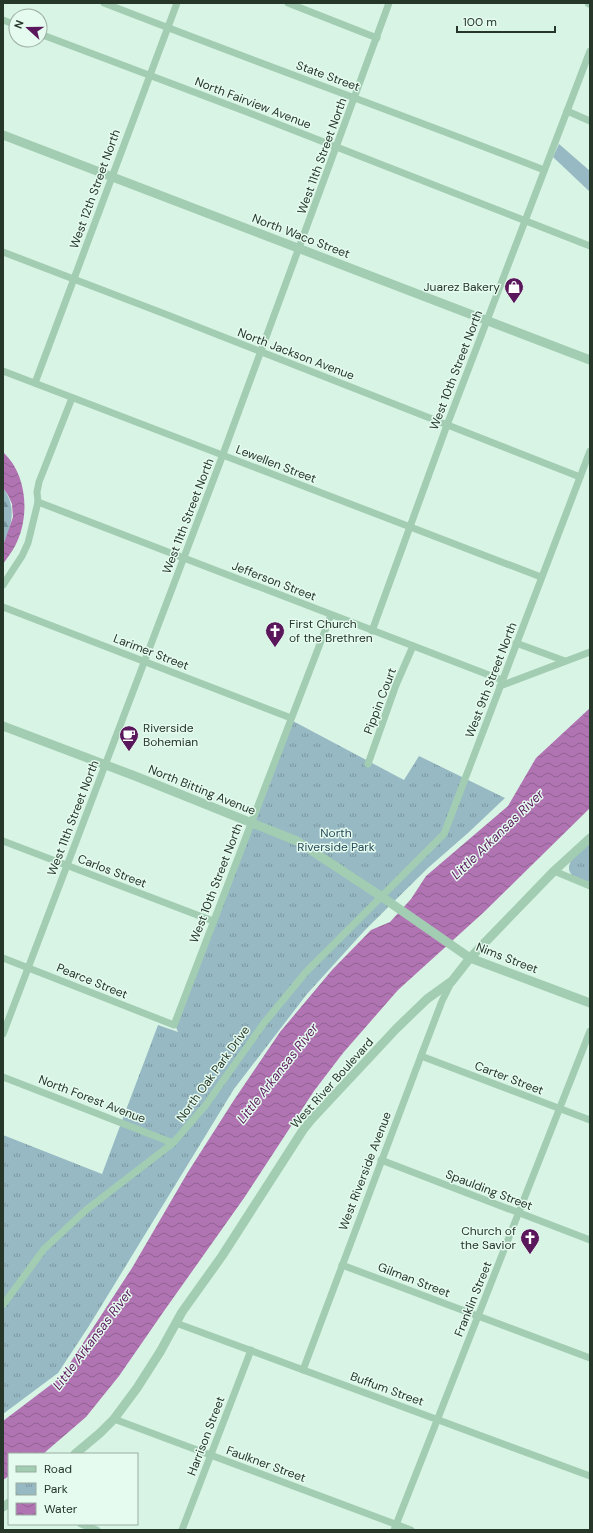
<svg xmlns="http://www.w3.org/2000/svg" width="593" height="1533" viewBox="0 0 593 1533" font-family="'DM Sans',sans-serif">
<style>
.grass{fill:#97b9c4}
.forest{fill:url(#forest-firs)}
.park{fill:url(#park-tufts)}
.water{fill:url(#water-waves)}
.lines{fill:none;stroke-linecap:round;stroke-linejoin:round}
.minor{stroke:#a3cdb2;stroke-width:7}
.tertiary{stroke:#a3cdb2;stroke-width:9}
.labels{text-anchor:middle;stroke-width:3;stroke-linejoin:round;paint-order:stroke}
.street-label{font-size:12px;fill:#26372a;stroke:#e5fbef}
.poi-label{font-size:12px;fill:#26372a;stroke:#e5fbef;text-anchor:end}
.park-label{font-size:12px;fill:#274a58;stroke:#e5fbef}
.water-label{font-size:13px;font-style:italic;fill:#5b175c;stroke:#e5fbef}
</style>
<defs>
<pattern id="forest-firs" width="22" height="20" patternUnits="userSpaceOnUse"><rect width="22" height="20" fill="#97b9c4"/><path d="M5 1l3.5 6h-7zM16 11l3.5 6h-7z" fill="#7b979f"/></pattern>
<pattern id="park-tufts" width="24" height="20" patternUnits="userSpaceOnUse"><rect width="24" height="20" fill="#97b9c4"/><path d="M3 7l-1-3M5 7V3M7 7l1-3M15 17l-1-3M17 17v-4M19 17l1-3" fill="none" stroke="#7b979f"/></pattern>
<pattern id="water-waves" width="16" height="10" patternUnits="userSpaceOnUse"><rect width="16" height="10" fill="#b174b3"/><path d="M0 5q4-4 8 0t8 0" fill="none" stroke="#906092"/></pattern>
</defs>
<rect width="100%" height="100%" fill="#d8f4e4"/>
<polygon class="grass" points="559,144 590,171 590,192 553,157"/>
<path class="forest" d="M3 488C17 507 12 525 3 546Z"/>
<g class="park">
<polygon points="291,720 404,780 419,756 505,798 468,833 429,867 366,929 307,994 234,1089 89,1326 58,1373 3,1414 3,1135 102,1174 158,1025 178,1032 175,1025"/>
<path d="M590 839V882C585 881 576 879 572 875 561 864 583 847 590 839Z"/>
</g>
<g class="water">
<path d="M3 452C28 475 30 518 15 546 12 552 7 558 3 564V546L13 517 12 504 8 495 3 488Z"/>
<polygon points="590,708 590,808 484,912 398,990 343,1053 314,1091 244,1198 164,1311 119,1376 86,1417 43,1454 9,1454 9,1476 3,1480 3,1421 61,1377 132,1268 188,1172 234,1100 280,1032 332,970 371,930 390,922 411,899 426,876 508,806 536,758"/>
</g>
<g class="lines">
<g class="minor">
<path d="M104 3C250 60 398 113 544 170"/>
<polyline points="288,3 377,38"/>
<polyline points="3,20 16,25"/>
<polyline points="40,34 247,112 590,246"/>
<polyline points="567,111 590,121"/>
<polyline points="3,252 165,314 580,477"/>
<polyline points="3,371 541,577"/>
<polyline points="35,383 177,3"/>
<polyline points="38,502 502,680"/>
<polyline points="3,585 22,556 28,543 38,502 37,492 39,482 72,398"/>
<polyline points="3,607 291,718"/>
<polyline points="372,631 447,425 590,51"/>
<polyline points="516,643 565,661"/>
<polyline points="500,686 590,652"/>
<polyline points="368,764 396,685 413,646"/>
<polyline points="3,841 213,921"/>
<polyline points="554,871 590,886"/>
<polyline points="3,958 174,1025 331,615"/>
<polyline points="3,1034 219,465 389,3"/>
<polyline points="421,1056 590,1120"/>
<polyline points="3,1077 173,1143"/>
<polyline points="381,1160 590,1240"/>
<polyline points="342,1265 590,1358"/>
<polyline points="3,1305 44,1249 86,1210 173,1143 205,1106 264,1023 306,972 444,834 590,451"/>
<polyline points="176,1323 590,1476"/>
<polyline points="303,1370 421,1056 442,1001 452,981"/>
<polyline points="114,1419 411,1530"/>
<polyline points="81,1524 97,1530"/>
<polyline points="182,1530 251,1350"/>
<polyline points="394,1530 590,1031"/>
</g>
<g class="tertiary">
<polyline points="589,3 590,3"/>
<polyline points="3,135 590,360"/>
<polyline points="3,726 135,776 297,841 382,897 470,958 590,1003"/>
<polyline points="75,1454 100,1433 114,1419 137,1388 160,1352 182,1312 222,1256 303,1130 311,1120 396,1029 427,999 452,981 470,958 554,871 590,838"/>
<polyline points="3,1507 9,1503"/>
</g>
</g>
<defs>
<symbol id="shop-pin" viewBox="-11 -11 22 30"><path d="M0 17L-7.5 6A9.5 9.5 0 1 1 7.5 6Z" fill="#5b175c" stroke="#e5fbef"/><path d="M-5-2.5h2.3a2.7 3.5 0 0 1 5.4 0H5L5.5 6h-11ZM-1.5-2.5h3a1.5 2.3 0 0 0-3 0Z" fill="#fff"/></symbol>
<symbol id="church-pin" viewBox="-11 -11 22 30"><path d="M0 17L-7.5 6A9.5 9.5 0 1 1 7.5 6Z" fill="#5b175c" stroke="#e5fbef"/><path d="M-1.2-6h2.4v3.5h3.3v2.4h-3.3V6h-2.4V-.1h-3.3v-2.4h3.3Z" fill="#fff"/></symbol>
<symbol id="cafe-pin" viewBox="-11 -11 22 30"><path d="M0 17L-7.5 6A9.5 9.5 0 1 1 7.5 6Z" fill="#5b175c" stroke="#e5fbef"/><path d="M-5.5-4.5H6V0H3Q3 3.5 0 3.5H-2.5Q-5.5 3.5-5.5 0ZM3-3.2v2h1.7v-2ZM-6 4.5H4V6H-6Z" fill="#fff"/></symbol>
</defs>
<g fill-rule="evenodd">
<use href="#shop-pin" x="503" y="276" width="22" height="30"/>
<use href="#church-pin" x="264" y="620" width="22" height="30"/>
<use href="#cafe-pin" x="118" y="724" width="22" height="30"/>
<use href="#church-pin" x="519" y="1227" width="22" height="30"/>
</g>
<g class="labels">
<g class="street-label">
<text transform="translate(328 76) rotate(20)" y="4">State Street</text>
<text transform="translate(253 103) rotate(21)" y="4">North Fairview Avenue</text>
<text transform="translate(322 156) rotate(-70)" y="4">West 11th Street North</text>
<text transform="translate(95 189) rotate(-70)" y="4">West 12th Street North</text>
<text transform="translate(301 236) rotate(21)" y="4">North Waco Street</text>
<text transform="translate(296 354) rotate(21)" y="4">North Jackson Avenue</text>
<text transform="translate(456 370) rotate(-69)" y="4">West 10th Street North</text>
<text transform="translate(276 464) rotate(21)" y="4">Lewellen Street</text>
<text transform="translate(188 516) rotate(-69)" y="4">West 11th Street North</text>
<text transform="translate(274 581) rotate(21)" y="4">Jefferson Street</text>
<text transform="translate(151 652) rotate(21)" y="4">Larimer Street</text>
<text transform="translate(491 680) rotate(-69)" y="4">West 9th Street North</text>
<text transform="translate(380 701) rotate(-69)" y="4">Pippin Court</text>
<text transform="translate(202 790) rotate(22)" y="4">North Bitting Avenue</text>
<text transform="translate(73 818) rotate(-69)" y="4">West 11th Street North</text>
<text transform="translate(112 871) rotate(21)" y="4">Carlos Street</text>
<text transform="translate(216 883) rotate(-69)" y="4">West 10th Street North</text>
<text transform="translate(507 958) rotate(21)" y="4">Nims Street</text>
<text transform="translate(92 981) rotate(22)" y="4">Pearce Street</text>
<text transform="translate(213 1074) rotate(-54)" y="4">North Oak Park Drive</text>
<text transform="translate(509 1078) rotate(21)" y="4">Carter Street</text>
<text transform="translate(332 1083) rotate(-48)" y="4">West River Boulevard</text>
<text transform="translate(92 1099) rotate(21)" y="4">North Forest Avenue</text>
<text transform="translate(365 1171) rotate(-69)" y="4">West Riverside Avenue</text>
<text transform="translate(489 1190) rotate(21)" y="4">Spaulding Street</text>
<text transform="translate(414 1280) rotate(21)" y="4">Gilman Street</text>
<text transform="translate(473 1299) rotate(-68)" y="4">Franklin Street</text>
<text transform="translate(387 1389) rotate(20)" y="4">Buffum Street</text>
<text transform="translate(206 1436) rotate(-69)" y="4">Harrison Street</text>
<text transform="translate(266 1464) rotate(20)" y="4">Faulkner Street</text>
</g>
<g class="poi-label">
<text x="500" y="291">Juarez Bakery</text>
<text x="289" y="628" text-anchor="start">First Church<tspan x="289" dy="14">of the Brethren</tspan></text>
<text x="143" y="732" text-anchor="start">Riverside<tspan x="143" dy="14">Bohemian</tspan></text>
<text x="516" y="1235">Church of<tspan x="516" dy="14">the Savior</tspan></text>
</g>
<g class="park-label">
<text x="336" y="837">North<tspan x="336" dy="14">Riverside Park</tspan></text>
</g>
<g class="water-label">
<text transform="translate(497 834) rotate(-44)" y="5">Little Arkansas River</text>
<text transform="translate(277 1073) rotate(-52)" y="5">Little Arkansas River</text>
<text transform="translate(92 1339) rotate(-53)" y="5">Little Arkansas River</text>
</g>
</g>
<rect width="593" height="1533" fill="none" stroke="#26372a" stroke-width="8"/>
<rect x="8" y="1453" width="130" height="72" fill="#e5fbef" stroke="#99ada0"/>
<rect x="16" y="1466" width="20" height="6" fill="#a3cdb2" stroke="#99ada0"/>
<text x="44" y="1473" font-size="12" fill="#26372a">Road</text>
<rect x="16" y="1483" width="20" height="12" fill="url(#park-tufts)" stroke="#99ada0"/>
<text x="44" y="1493" font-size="12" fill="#26372a">Park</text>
<rect x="16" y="1503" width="20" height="12" fill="url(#water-waves)" stroke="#99ada0"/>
<text x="44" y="1513" font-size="12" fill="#26372a">Water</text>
<g transform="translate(28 28) rotate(291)"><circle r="19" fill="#e5fbef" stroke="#99ada0"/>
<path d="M0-3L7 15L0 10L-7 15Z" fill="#5b175c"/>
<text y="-6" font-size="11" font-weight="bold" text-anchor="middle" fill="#26372a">N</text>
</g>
<path d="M457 26v6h98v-6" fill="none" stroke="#26372a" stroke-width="2"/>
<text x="463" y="26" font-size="12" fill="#26372a" stroke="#e5fbef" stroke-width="3" paint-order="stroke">100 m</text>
</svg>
